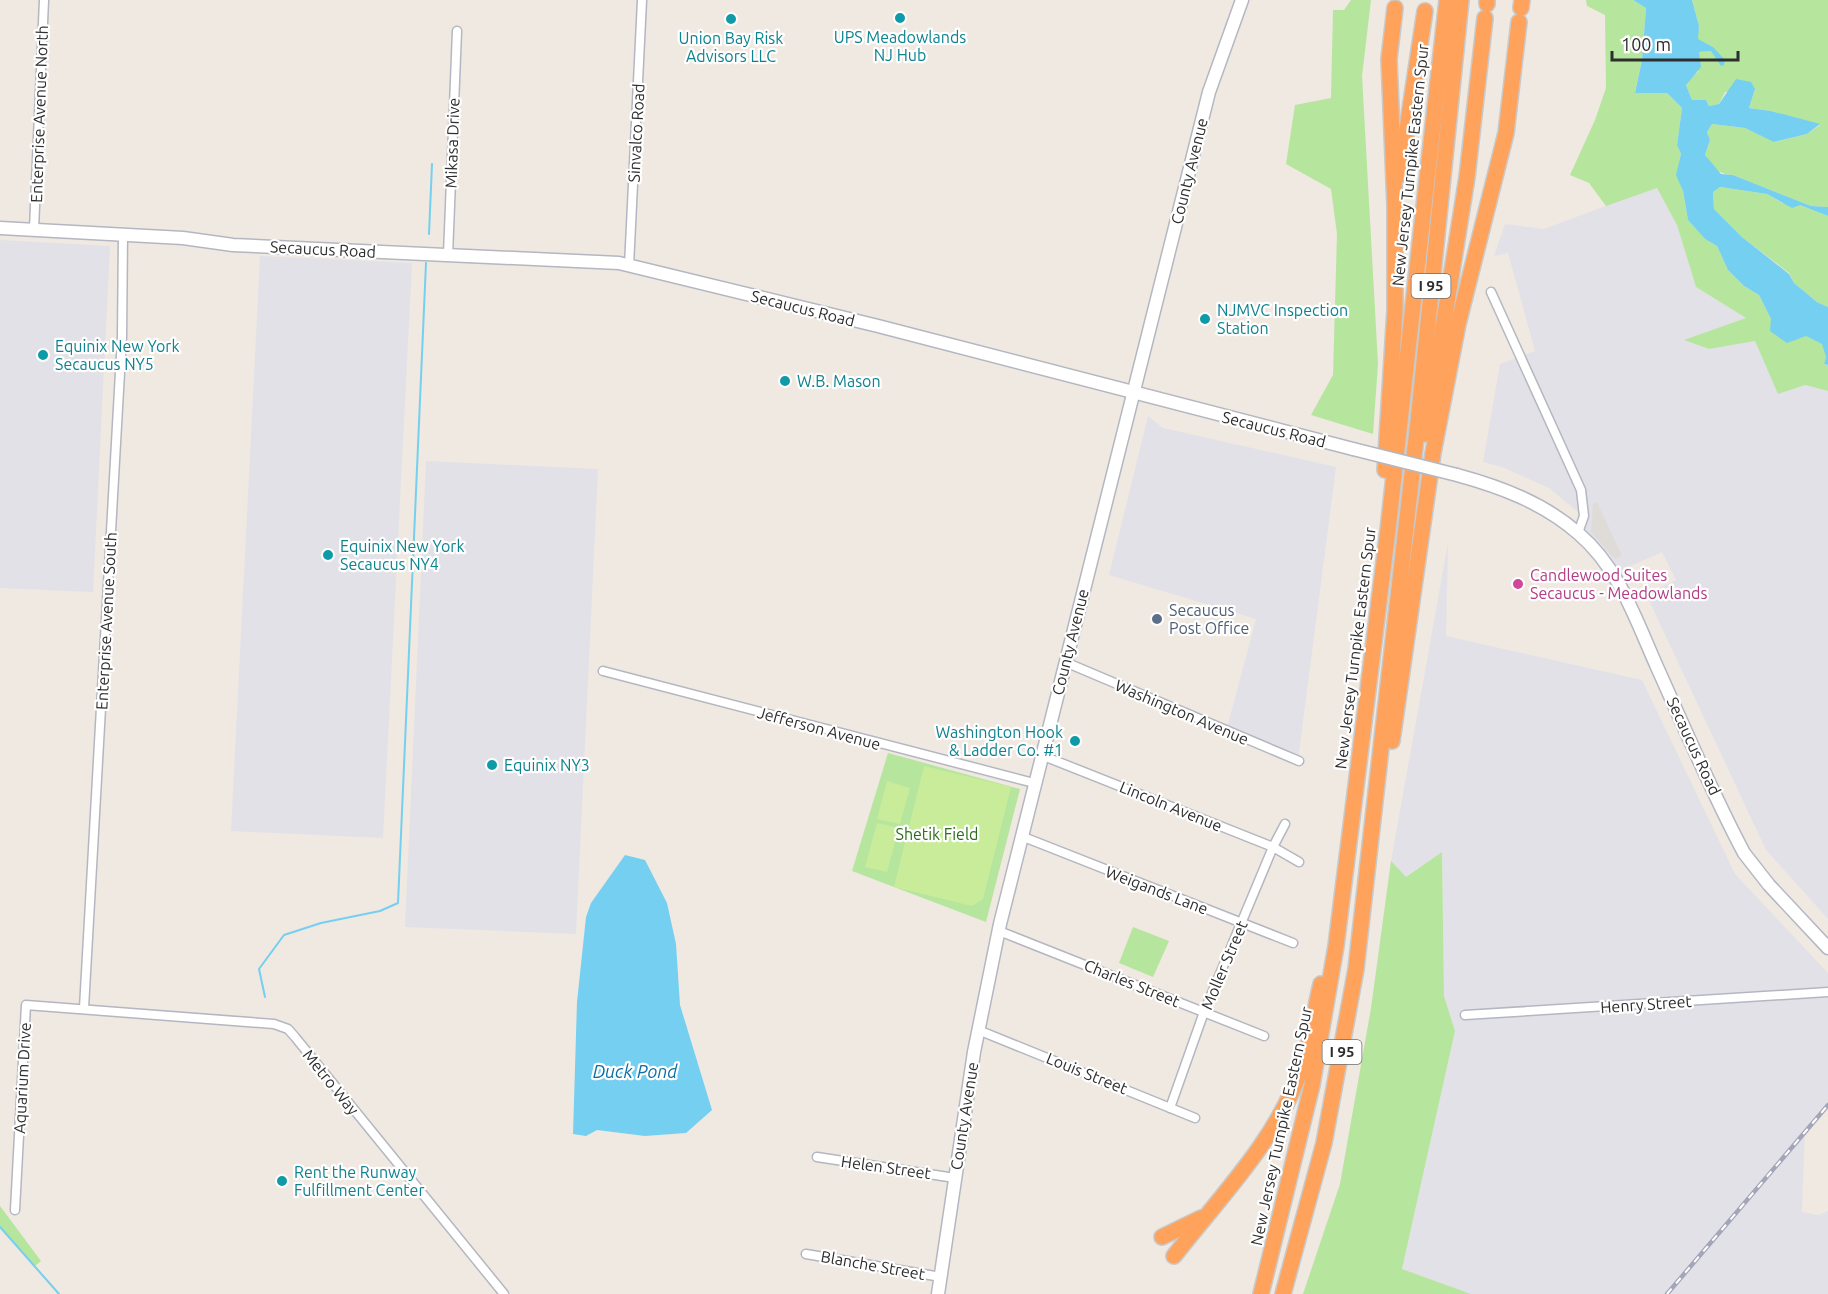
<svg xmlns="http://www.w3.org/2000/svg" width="1828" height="1294" viewBox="0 0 1828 1294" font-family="Ubuntu,sans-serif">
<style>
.industrial{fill:#e3e1e8}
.green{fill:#b6e59e}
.pitch{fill:#c9ec9a}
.plaza{fill:#dfdcd8}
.water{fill:#75cff0}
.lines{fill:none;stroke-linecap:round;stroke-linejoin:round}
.stream{stroke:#75cff0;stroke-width:2}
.street-casing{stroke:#b4b7c1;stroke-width:11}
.secondary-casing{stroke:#b4b7c1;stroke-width:15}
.highway-casing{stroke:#c9c9c9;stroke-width:18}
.street{stroke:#fff;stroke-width:8}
.secondary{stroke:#fff;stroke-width:12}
.highway{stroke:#ffa35c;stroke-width:15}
.rail-casing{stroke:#a3a6b8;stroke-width:4.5}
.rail{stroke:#fff;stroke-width:2;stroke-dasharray:7;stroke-linecap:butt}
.secondary-bridge-casing{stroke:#b4b7c1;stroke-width:15;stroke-linecap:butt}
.secondary-bridge{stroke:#fff;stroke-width:12}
.culture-dot{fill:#0f9aa8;stroke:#fff;stroke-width:2}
.hotel-dot{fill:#d1479c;stroke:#fff;stroke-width:2}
.service-dot{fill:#5c6f8a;stroke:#fff;stroke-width:2}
.labels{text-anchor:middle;stroke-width:4.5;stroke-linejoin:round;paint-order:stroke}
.shield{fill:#fff;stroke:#6d6d6d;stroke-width:1.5}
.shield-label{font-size:15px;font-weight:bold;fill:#2e2e2e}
.culture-label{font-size:16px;fill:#0d838f;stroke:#fff;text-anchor:start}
.street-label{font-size:16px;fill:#2e2e2e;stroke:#fff}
.hotel-label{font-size:16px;fill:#b23c85;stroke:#fff;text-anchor:start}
.service-label{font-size:16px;fill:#4e5e75;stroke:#fff;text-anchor:start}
.park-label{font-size:16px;fill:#2c6e1b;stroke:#fff}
.water-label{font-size:18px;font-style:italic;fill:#0d6fa3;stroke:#fff}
</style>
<rect width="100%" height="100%" fill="#efe9e1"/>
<g class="industrial">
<polygon points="1657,187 1677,225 1696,287 1747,318 1685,340 1709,349 1755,341 1778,393 1805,385 1828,391 1828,919 1766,850 1646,594 1676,580 1662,552 1615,573 1580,533 1584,517 1549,488 1502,467 1483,462 1500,364 1535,351 1508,253 1494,256 1505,224 1544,229"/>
<polygon points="0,240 110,246 93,592 0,588"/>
<polygon points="260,256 412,263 383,838 231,831"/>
<polygon points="1148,416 1163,428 1336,467 1298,760 1227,728 1256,619 1109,575"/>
<polygon points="426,461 598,469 576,934 405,927"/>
<polygon points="1448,543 1446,636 1642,680 1735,874 1828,973 1828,1101 1805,1128 1802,1212 1819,1215 1828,1211 1828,1294 1471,1294 1402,1269 1455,1031 1444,996 1442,852 1406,877 1391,861"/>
</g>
<g class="green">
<polygon points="1351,0 1371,0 1362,76 1378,364 1373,434 1311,415 1333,375 1337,234 1331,189 1286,164 1295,105 1331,98 1333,10 1344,10"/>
<polygon points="1586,0 1633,0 1646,8 1642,60 1635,92 1667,93 1682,108 1677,145 1681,154 1677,175 1683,191 1688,220 1705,239 1717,246 1728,270 1744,286 1759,295 1771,319 1823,344 1826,357 1824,364 1828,365 1828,391 1805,385 1778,394 1755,341 1709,349 1684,340 1746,318 1696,287 1677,225 1657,188 1606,206 1589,183 1570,175 1595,120 1606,88 1605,15 1587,6"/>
<path d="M1692 0H1828V207L1811 206 1733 175C1718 174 1713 168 1705 155L1710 140 1707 132 1712 124 1745 128 1775 142 1807 134 1820 125 1771 111 1749 108 1755 89 1725 92 1719 104 1709 106 1706 100H1692L1686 85 1690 77 1698 72 1699 52 1711 51 1713 47 1697 39 1699 26Z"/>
<polygon points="1720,187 1767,194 1782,203 1800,205 1828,216 1828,307 1817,302 1794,283 1789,273 1742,237 1714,209 1713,192"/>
<polygon points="888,753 1020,789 986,922 852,871"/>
<polygon points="1442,852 1444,996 1455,1031 1402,1269 1471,1294 1303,1294 1340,1184 1371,1008 1391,861 1406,877"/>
<polygon points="1133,927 1169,941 1153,977 1119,963"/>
<polygon points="0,1206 41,1261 35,1266 0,1228"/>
</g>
<g class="pitch">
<polygon points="924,766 1011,787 983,899 972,906 894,887"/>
<polygon points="887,781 910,788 900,824 877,819"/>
<polygon points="877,823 899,828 887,872 865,867"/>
</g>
<polygon class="plaza" points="1597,502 1622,556 1615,559 1591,532 1593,504"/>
<g class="water">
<polygon points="1633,0 1692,0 1699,26 1698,39 1713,47 1725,60 1724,65 1721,66 1711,51 1699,52 1701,67 1686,85 1692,100 1706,100 1709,106 1719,104 1736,79 1751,82 1755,89 1749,108 1771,111 1820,124 1807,134 1774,142 1745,128 1712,124 1707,132 1710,140 1705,155 1721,174 1733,175 1811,206 1828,207 1828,216 1800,205 1792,208 1767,194 1720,187 1713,192 1714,209 1742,237 1789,274 1794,283 1817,302 1828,307 1828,365 1824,364 1826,357 1822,344 1806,336 1787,343 1770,331 1771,319 1759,295 1744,286 1728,270 1717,246 1705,239 1688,220 1683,191 1676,175 1681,154 1677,145 1682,108 1667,93 1635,93 1642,60 1646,8"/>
<polygon points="625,855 645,860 667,903 676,944 680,1005 712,1110 686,1133 645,1136 597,1130 586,1136 573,1134 577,1002 586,917 591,903"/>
</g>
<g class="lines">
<g class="stream">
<polyline points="429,234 432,164"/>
<polyline points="265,997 259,969 284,935 321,923 380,911 398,903 426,263"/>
<polyline points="0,1227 59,1294"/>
</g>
<defs>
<g id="street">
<polyline points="34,229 44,0"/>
<polyline points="448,255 457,31"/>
<polyline points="629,266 642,0"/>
<polyline points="1491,292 1581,490 1584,516 1578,533"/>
<polyline points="1065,662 1299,761"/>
<polyline points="603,671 1034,783"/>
<polyline points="1041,755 1273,847 1299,862"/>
<polyline points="1021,836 1293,943"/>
<polyline points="999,931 1264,1036"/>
<polyline points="84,1008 122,337 123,234"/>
<polyline points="1465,1015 1828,992"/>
<polyline points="978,1030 1195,1118"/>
<polyline points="1170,1108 1204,1012 1273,847 1285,824"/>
<polyline points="817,1157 955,1178"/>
<polyline points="15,1210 26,1005 274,1024 288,1029 295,1037 504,1294"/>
<polyline points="806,1254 941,1277"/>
</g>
<g id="secondary">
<polyline points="0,228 183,238 233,245 619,263 878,326 1353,449"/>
<path d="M1457 475C1501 487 1544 503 1579 534 1619 568 1636 620 1657 667 1685 729 1712 793 1744 853L1769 885 1828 948"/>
<polyline points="938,1294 974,1052 1000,924 1209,92 1242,0"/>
</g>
<g id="highway">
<polyline points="1487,4 1487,0"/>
<polyline points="1521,8 1522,0"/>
<polyline points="1400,175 1425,11"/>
<polyline points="1426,434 1467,177 1485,18"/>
<polyline points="1385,470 1395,310 1395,207 1389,59 1395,8"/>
<polyline points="1392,741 1433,453 1458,324 1506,133 1519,22"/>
<polyline points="1162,1237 1201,1218"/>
<path d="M1174 1256C1219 1198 1277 1140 1301 1069 1311 1042 1314 1012 1321 984"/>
<polyline points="1261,1294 1312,1085 1336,946 1388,530 1447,0"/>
<polyline points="1283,1294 1324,1143 1356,969 1418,421 1461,0"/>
</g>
</defs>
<use href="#street" class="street-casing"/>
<use href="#secondary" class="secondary-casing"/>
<use href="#highway" class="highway-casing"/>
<use href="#street" class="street"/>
<use href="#secondary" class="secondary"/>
<use href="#highway" class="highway"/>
<defs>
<polyline id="rail" points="1667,1294 1828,1105"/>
</defs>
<use href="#rail" class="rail-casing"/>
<use href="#rail" class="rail"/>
<defs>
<polyline id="secondary-bridge" points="1353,449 1457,475"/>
</defs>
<use href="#secondary-bridge" class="secondary-bridge-casing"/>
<use href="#secondary-bridge" class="secondary-bridge"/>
</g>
<g class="culture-dot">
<circle cx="900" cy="18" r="6"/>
<circle cx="731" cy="19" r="6"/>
<circle cx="1205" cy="319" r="6"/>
<circle cx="43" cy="355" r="6"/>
<circle cx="785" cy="381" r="6"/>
<circle cx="328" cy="555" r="6"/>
<circle cx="1075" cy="741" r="6"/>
<circle cx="492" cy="765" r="6"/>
<circle cx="282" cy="1181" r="6"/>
</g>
<circle class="hotel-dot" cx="1518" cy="584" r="6"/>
<circle class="service-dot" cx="1157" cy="619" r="6"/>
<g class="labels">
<g class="shield">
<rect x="1411.5" y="274" width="39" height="24" rx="4.5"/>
<rect x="1322.5" y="1040" width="39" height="24" rx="4.5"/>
</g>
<g class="shield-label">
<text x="1431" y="291">I 95</text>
<text x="1342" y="1057">I 95</text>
</g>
<g class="culture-label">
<text x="900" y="43" text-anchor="middle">UPS Meadowlands<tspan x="900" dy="18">NJ Hub</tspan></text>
<text x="731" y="44" text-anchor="middle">Union Bay Risk<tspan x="731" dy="18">Advisors LLC</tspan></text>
<text x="1217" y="316">NJMVC Inspection<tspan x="1217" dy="18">Station</tspan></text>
<text x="55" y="352">Equinix New York<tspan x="55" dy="18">Secaucus NY5</tspan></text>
<text x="797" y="387">W.B. Mason</text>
<text x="340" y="552">Equinix New York<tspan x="340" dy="18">Secaucus NY4</tspan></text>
<text x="1063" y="738" text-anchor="end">Washington Hook<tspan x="1063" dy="18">&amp; Ladder Co. #1</tspan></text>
<text x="504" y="771">Equinix NY3</text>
<text x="294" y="1178">Rent the Runway<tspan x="294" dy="18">Fulfillment Center</tspan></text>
</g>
<g class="street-label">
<text transform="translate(39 114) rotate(-88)" y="6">Enterprise Avenue North</text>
<text transform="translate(636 133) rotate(-87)" y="6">Sinvalco Road</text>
<text transform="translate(452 143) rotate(-88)" y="6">Mikasa Drive</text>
<text transform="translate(1410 165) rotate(-84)" y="6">New Jersey Turnpike Eastern Spur</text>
<text transform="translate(1189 171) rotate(-76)" y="6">County Avenue</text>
<text transform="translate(323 249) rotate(3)" y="6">Secaucus Road</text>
<text transform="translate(803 308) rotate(14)" y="6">Secaucus Road</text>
<text transform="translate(1274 429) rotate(14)" y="6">Secaucus Road</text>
<text transform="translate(106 621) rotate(-87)" y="6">Enterprise Avenue South</text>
<text transform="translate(1070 642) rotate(-76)" y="6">County Avenue</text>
<text transform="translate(1355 648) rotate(-83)" y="6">New Jersey Turnpike Eastern Spur</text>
<text transform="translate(1182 712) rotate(23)" y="6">Washington Avenue</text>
<text transform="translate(819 728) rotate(15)" y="6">Jefferson Avenue</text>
<text transform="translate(1694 746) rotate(65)" y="6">Secaucus Road</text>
<text transform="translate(1171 806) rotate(22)" y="6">Lincoln Avenue</text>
<text transform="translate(1157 890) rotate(21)" y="6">Weigands Lane</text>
<text transform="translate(1224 965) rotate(-67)" y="6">Moller Street</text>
<text transform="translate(1132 983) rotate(22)" y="6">Charles Street</text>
<text transform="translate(1646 1004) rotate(-4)" y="6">Henry Street</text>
<text transform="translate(1087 1073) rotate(22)" y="6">Louis Street</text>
<text transform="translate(22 1078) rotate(-87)" y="6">Aquarium Drive</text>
<text transform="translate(331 1082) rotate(51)" y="6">Metro Way</text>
<text transform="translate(964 1116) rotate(-81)" y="6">County Avenue</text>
<text transform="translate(1281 1126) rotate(-78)" y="6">New Jersey Turnpike Eastern Spur</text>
<text transform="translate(886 1167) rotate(8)" y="6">Helen Street</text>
<text transform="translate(873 1265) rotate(10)" y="6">Blanche Street</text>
</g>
<g class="hotel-label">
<text x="1530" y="581">Candlewood Suites<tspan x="1530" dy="18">Secaucus - Meadowlands</tspan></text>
</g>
<g class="service-label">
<text x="1169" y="616">Secaucus<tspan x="1169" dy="18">Post Office</tspan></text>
</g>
<g class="park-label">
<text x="937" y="840">Shetik Field</text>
</g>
<g class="water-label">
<text x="635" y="1078">Duck Pond</text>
</g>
</g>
<path d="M1612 51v9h126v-9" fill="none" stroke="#2e2e2e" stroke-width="3"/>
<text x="1621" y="51" font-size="18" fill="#2e2e2e" stroke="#ffffff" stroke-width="4.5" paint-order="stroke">100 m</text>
</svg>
